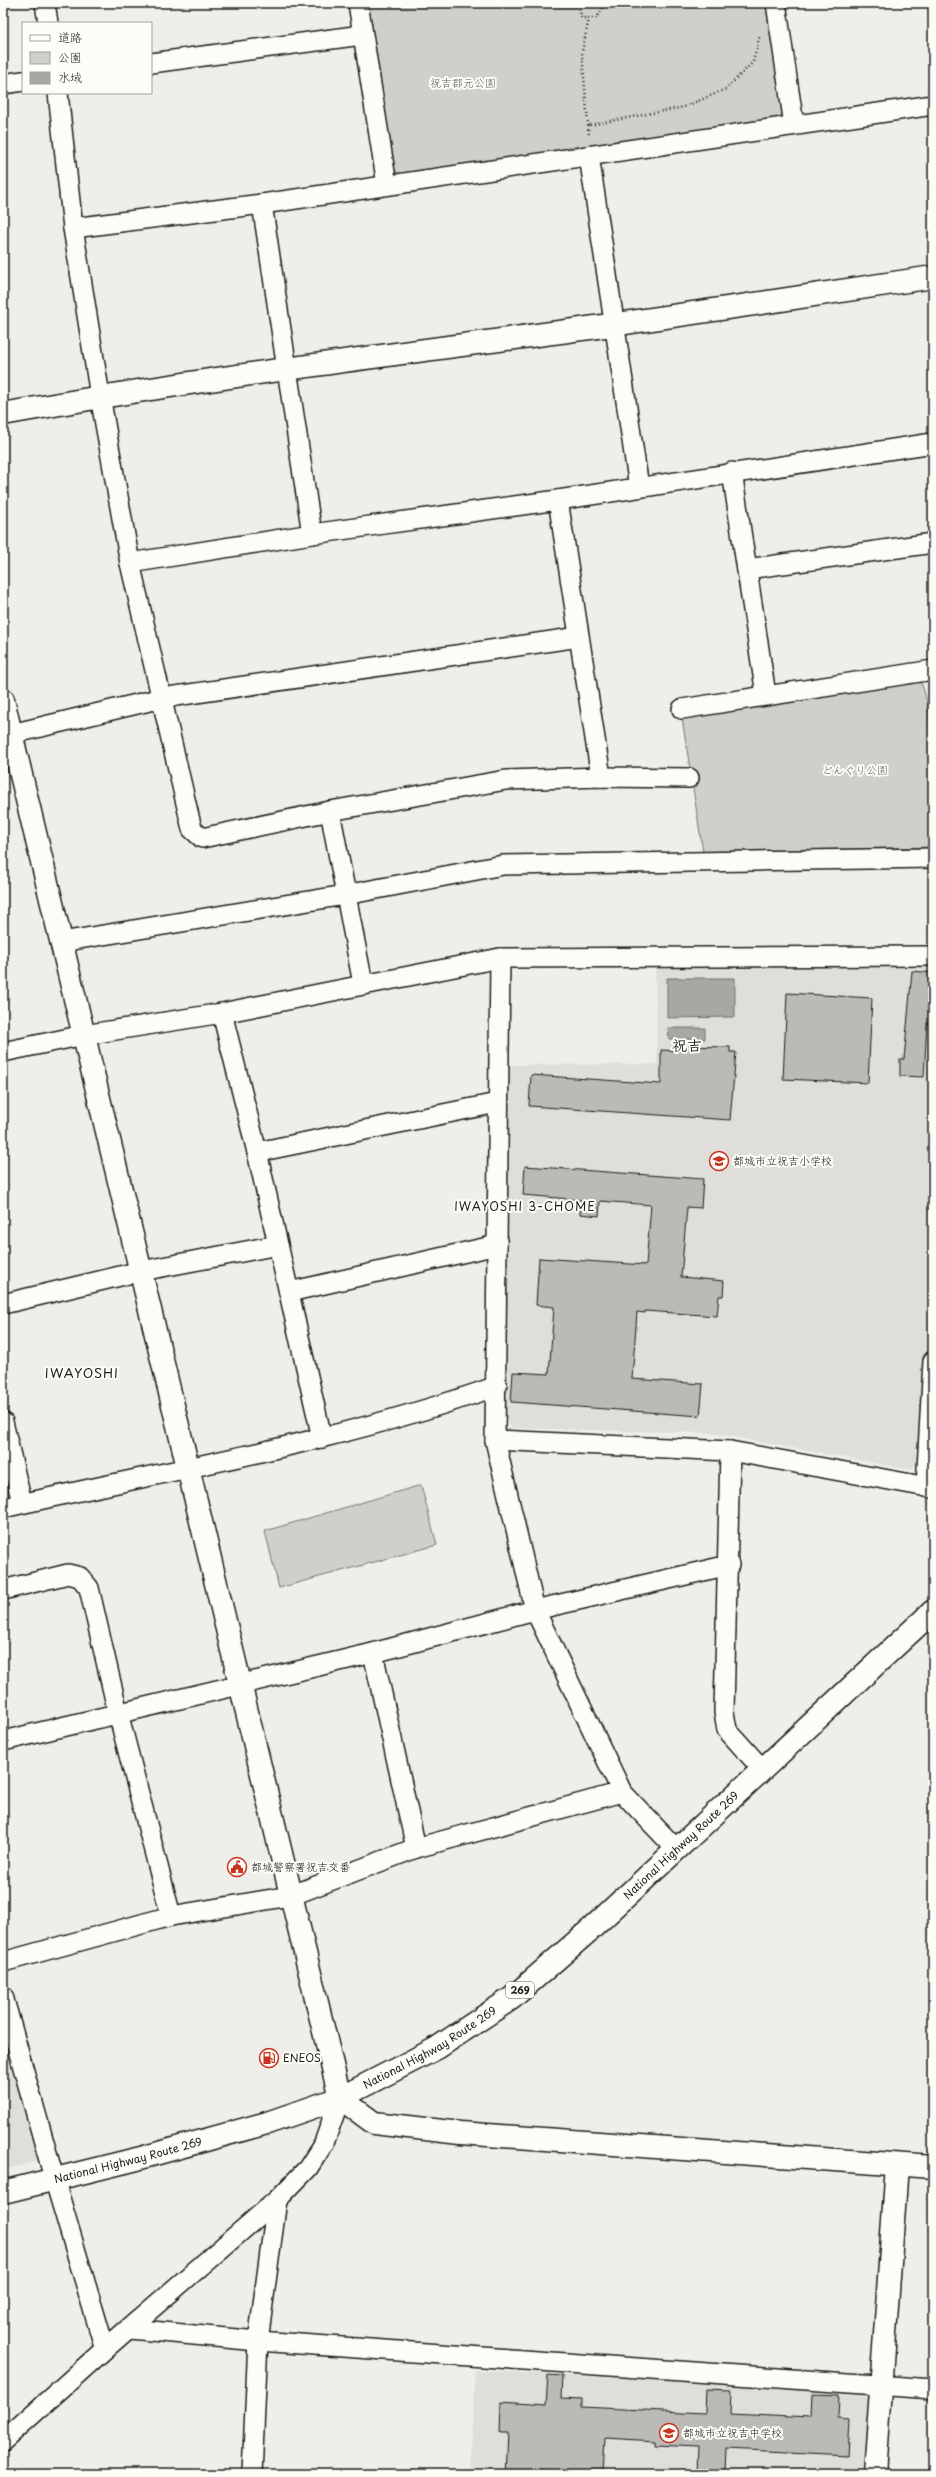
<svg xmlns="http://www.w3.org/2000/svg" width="936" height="2477" viewBox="0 0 936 2477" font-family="'Playpen Sans','Klee One',sans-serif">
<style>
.built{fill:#e0deda}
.green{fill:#d0cfcc;stroke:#767674}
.water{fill:#a8a7a3;stroke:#706f6d}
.building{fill:#bbbab6;stroke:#1c1c1c}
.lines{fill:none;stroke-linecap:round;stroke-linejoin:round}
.street-casing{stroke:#1c1c1c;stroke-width:22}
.secondary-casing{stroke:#1c1c1c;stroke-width:25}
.highway-casing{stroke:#1c1c1c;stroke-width:25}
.path{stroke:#1c1c1c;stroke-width:2.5;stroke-dasharray:1 3;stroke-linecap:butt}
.street{stroke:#fdfcf7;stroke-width:19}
.secondary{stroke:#fdfcf7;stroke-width:22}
.highway{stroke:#fdfcf7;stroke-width:22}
.labels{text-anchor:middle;stroke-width:4;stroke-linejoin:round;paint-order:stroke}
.shield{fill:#fdfcf7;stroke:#605f5e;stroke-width:1}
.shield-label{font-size:10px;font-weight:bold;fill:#1c1c1c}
.park-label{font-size:11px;fill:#5b5b5a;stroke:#fdfcf7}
.poi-label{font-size:11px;fill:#1c1c1c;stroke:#fdfcf7;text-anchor:start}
.street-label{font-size:11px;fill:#1c1c1c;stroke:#fdfcf7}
.neighbourhood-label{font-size:12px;letter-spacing:1px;fill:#1c1c1c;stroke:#fdfcf7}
.quarter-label{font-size:13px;letter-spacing:1px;fill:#1c1c1c;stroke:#fdfcf7}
.district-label{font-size:15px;font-weight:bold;fill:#1c1c1c;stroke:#fdfcf7}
</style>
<rect width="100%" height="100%" fill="#f0eeea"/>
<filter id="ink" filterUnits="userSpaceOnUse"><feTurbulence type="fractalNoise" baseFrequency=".025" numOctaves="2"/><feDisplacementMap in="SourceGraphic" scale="8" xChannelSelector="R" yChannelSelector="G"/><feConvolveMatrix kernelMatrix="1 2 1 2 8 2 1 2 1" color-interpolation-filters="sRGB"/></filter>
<g filter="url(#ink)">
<g class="built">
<polygon points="933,962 933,1253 923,1453 913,1470 711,1433 511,1428 504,1415 505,1068 514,1065 657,1064 655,972 659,965"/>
<polygon points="3,2024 38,2161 3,2170"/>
<polygon points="475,2370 868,2392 864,2474 469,2474"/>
</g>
<g class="green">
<polygon points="367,3 766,3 783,111 779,118 400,174 393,169"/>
<path d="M920 681C936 709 933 810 933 847L703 852 682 718Z"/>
<polygon points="421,1485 437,1545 279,1588 265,1531"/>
</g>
<g class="water">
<polygon points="667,978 735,978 735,1017 667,1018"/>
<polygon points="668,1028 705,1028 705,1039 669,1039"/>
</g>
<g class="building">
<polygon points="912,971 933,973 933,1024 927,1023 924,1077 900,1076 900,1059 904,1059"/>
<polygon points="787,993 872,998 868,1083 783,1079"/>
<polygon points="680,1046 730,1047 730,1052 736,1052 730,1120 529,1106 531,1075 661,1084 661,1050 680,1051"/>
<polygon points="525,1166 703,1179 701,1208 687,1207 681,1277 724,1281 723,1296 719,1296 717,1316 645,1311 645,1313 637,1312 632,1379 703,1384 700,1416 511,1402 513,1372 549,1374 554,1307 536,1305 539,1258 646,1265 651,1205 600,1201 599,1216 580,1214 581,1200 523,1195"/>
<polygon points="548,2375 562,2376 561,2398 582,2399 582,2407 705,2413 706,2389 732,2390 731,2414 811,2418 812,2394 839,2395 838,2419 849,2420 847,2455 727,2449 726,2472 697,2471 698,2447 656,2445 656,2441 605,2438 603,2474 506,2474 508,2433 500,2433 501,2402 546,2405"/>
</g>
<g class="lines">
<defs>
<g id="street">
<polyline points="45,3 48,23"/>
<polyline points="358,3 387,185"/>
<polyline points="776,3 794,125"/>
<polyline points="151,63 362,35"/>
<polyline points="3,84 23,81"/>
<polyline points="58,93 73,228 100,396 130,563 192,829 202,838 330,811 506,780 601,777 689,778"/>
<polyline points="589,156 639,487"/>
<polyline points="262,204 312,534"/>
<polyline points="73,228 262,204 933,105"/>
<polyline points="732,472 766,695"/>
<polyline points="558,500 601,777"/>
<polyline points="130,563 312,534 558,500 933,443"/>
<polyline points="747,569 933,543"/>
<polyline points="682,709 933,670"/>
<polyline points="3,736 162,698 579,637"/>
<polyline points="330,811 363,984"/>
<polyline points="61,942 345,895 503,865 933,858"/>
<polyline points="500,958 495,1440 535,1610 622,1792 677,1850"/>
<polyline points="222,1013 257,1152 322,1438"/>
<polyline points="3,1052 84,1035 222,1013 500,958 933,956"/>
<polyline points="257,1152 497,1103"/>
<polyline points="289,1292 497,1245"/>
<polyline points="3,1304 141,1271 278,1245"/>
<polyline points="3,1422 22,1503"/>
<polyline points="495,1440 730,1451 933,1488"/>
<polyline points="730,1451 724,1712 727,1730 762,1769"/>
<polyline points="926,1487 933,1361"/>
<path d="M3 1508C168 1470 337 1443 497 1386"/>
<polyline points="3,1590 68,1574 80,1577 89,1588 118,1713 171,1916"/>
<polyline points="373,1653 416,1848"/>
<polyline points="3,1741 373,1653 535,1610 729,1565"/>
<polyline points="3,1962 171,1916 290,1896 416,1848 622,1792"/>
<polyline points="3,1996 54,2178 105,2349"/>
<polyline points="130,2329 258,2341 933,2389"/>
<polyline points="3,2441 105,2349 277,2200 308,2168 324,2143 340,2098"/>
<polyline points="252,2474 258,2341 277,2200"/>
</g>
<g id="secondary">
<path d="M3 414C204 377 408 353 611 325 718 310 826 293 933 277"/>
<polyline points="3,700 340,2098 374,2123 460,2133 933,2167"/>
<polyline points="875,2474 897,2165"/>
</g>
<g id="highway">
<path id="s1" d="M3 2192 137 2159 267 2123 340 2098 437 2048 512 1998 591 1929 933 1611"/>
</g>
</defs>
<use href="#street" class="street-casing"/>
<use href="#secondary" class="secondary-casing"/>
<use href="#highway" class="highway-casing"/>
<g class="path">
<polyline points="583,3 580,4 581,18 597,18 603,7 603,3"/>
<polyline points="589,18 582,52 589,137"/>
<polyline points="590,125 684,107 726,89 753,62 760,35"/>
</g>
<use href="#street" class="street"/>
<use href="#secondary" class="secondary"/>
<use href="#highway" class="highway"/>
</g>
</g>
<defs>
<symbol id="school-ring" viewBox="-11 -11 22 22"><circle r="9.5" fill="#fdfcf7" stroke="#c8321e" stroke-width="1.5"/><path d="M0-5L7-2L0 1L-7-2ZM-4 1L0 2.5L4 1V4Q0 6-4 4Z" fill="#c8321e"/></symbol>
<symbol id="civic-ring" viewBox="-11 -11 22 22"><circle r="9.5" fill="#fdfcf7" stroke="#c8321e" stroke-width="1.5"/><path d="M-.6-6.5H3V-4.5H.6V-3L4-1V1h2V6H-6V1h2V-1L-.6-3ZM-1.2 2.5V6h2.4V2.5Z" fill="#c8321e"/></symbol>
<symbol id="fuel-ring" viewBox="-11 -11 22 22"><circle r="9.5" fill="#fdfcf7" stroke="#c8321e" stroke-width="1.5"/><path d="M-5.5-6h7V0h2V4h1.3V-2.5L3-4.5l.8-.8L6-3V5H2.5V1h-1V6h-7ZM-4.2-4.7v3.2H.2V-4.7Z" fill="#c8321e"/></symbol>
</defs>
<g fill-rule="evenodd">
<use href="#school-ring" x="708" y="1150" width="22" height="22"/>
<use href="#civic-ring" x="226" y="1856" width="22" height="22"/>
<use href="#fuel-ring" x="258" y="2047" width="22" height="22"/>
<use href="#school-ring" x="658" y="2422" width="22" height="22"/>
</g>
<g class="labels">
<rect class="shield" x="506" y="1982" width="28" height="16" rx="3"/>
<g class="shield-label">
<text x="520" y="1994">269</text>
</g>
<g class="park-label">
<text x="463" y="87">祝吉郡元公園</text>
<text x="855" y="774">どんぐり公園</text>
</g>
<g class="poi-label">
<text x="733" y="1165">都城市立祝吉小学校</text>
<text x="251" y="1871">都城警察署祝吉交番</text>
<text x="283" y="2062">ENEOS</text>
<text x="683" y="2437">都城市立祝吉中学校</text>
</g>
<g class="street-label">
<text dy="4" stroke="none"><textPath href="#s1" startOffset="777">National Highway Route 269</textPath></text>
<text dy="4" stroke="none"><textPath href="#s1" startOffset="453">National Highway Route 269</textPath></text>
<text dy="4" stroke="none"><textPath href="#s1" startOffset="129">National Highway Route 269</textPath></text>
</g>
<g class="neighbourhood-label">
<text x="525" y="1211">IWAYOSHI 3-CHOME</text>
</g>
<g class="quarter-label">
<text x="82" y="1378">IWAYOSHI</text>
</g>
<g class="district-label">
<text x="687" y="1051">祝吉</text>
</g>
</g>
<rect width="936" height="2477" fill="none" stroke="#fdfcf7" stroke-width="16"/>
<rect x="8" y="8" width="920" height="2461" fill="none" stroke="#1c1c1c" stroke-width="1.5" filter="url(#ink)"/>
<rect x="22" y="22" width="130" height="72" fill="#fdfcf7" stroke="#a3a29f"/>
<rect x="30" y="35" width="20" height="6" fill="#fdfcf7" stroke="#a3a29f"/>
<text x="58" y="42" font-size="12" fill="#1c1c1c">道路</text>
<rect x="30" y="52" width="20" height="12" fill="#d0cfcc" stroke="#a3a29f"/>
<text x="58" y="62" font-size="12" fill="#1c1c1c">公園</text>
<rect x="30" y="72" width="20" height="12" fill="#a8a7a3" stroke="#a3a29f"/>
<text x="58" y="82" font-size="12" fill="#1c1c1c">水域</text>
</svg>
